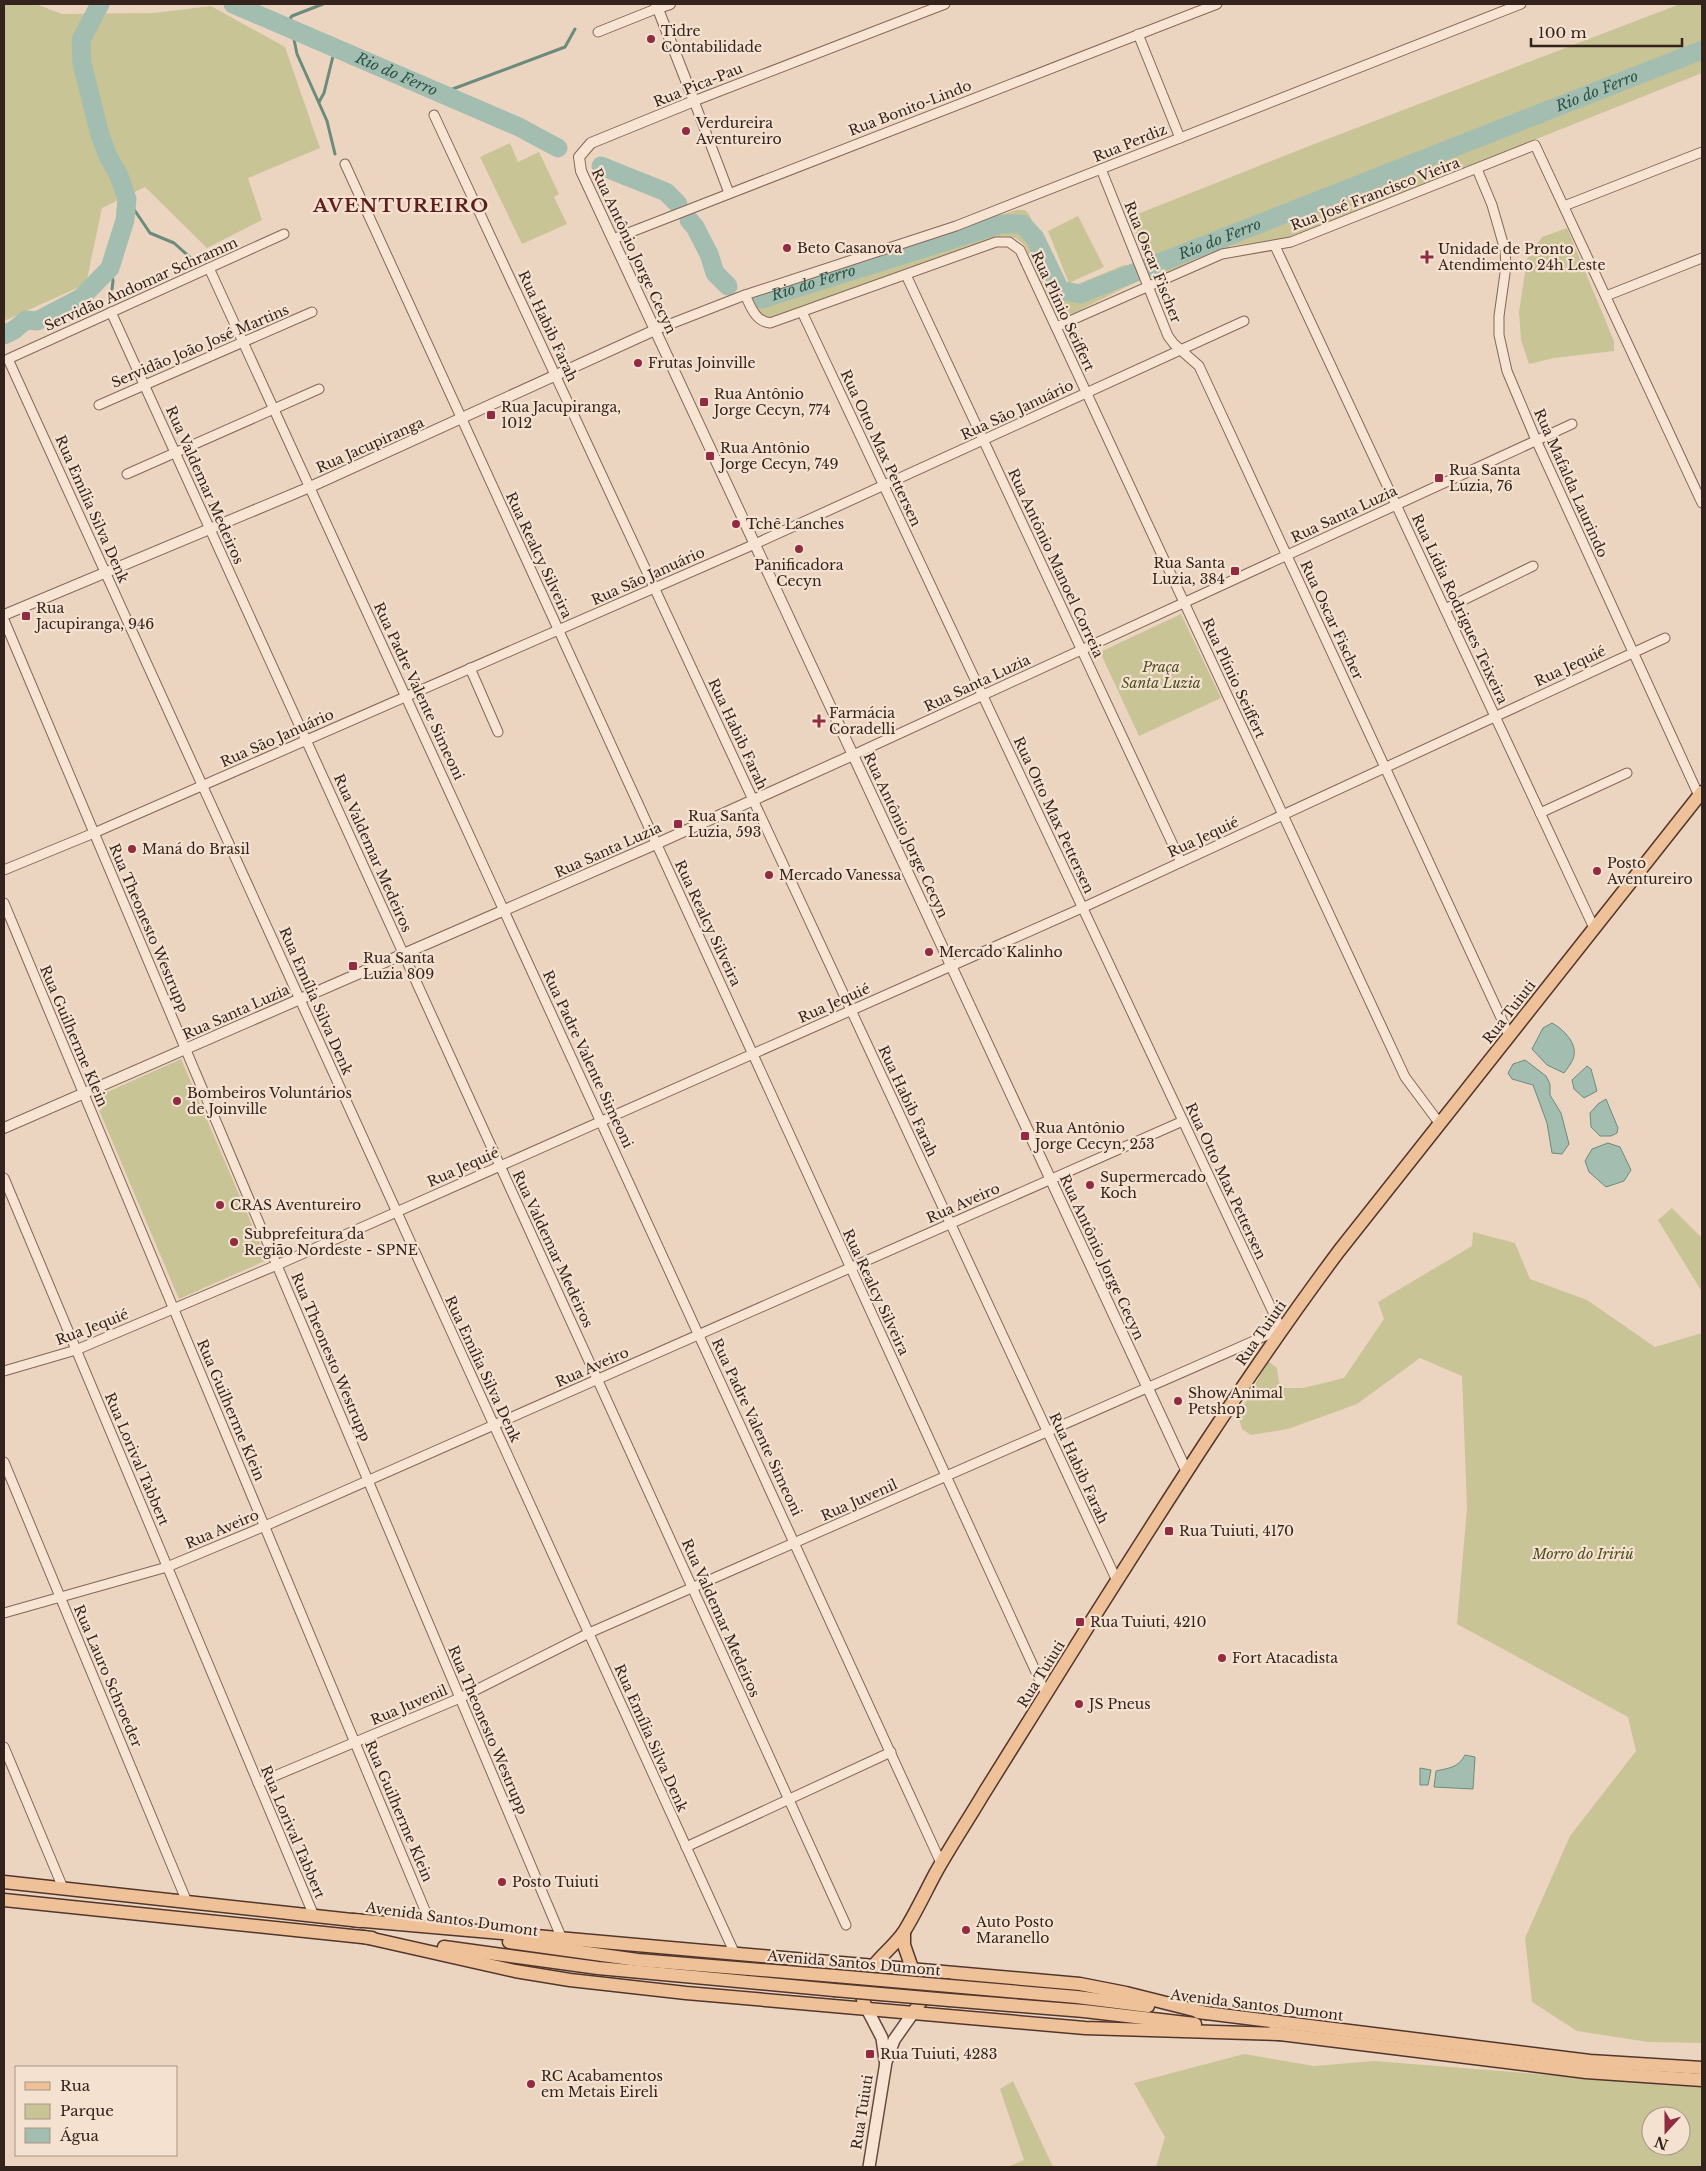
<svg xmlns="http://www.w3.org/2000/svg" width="1706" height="2171" viewBox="0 0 1706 2171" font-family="'Libre Baskerville',serif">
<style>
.green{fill:#c9c495;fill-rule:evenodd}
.water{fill:#a3beb0;stroke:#6b8b7c}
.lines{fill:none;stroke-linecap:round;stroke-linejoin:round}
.stream{stroke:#6b8b7c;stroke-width:3}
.river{stroke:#a3beb0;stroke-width:19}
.minor-casing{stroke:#846659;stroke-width:11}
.tertiary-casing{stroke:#846659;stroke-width:12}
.secondary-casing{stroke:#66483c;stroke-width:14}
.primary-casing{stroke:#52362d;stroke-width:15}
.minor{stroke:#f7e4d3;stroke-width:9}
.tertiary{stroke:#f7e4d3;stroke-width:10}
.secondary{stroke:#f7e4d3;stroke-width:11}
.primary{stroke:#efc198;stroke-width:12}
.primary-bridge-casing{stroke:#52362d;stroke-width:15;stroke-linecap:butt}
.primary-bridge{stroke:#efc198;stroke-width:12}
.poi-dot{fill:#912b42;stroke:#f4e1cf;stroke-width:2}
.labels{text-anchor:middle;stroke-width:4.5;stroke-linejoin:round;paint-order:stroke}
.poi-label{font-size:14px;fill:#34231d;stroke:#f4e1cf;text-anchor:start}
.street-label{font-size:14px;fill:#34231d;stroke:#f4e1cf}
.park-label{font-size:14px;font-style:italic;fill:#4e5024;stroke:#f4e1cf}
.water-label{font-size:15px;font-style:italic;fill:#2c5348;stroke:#f4e1cf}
.district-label{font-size:19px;font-weight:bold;letter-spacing:1px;fill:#5f1e1e;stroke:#f4e1cf}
</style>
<rect width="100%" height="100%" fill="#ecd5c0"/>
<g class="green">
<polygon points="4,4 36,4 62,14 154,13 211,6 285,47 320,148 248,178 262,220 207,248 145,187 102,208 86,284 4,321"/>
<polygon points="1680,4 1702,4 1702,73 1289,238 1231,246 1157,279 1151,276 1132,222 1135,215 1304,148"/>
<polygon points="510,143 518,162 539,152 559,194 554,197 567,224 522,244 480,157"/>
<path d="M1016 210H1025L1029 214 1063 287 1068 288 1124 265 1133 266 1138 272V281L1072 314C1061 316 1056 314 1049 305L1025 246C1018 238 1013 236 1002 236L778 318 769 319 760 316 754 304 757 300Z"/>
<polygon points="1078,216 1104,267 1069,283 1048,231"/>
<polygon points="1567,228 1614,341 1614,351 1554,358 1529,364 1521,340 1519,312 1527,259 1542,237"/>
<polygon points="1181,614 1221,698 1139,736 1100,652"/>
<polygon points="181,1059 267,1260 179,1299 94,1098"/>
<polygon points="1672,1208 1702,1238 1702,1292 1658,1220"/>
<polygon points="1473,1232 1515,1243 1530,1279 1587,1300 1655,1347 1702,1333 1702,2043 1648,2042 1577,2031 1532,2002 1525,1938 1570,1836 1636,1751 1628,1717 1457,1624 1467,1508 1462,1376 1420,1358 1357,1404 1288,1429 1251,1435 1242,1429 1238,1416 1268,1361 1277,1368 1279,1382 1282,1388 1303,1388 1344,1378 1384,1319 1378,1302 1472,1246"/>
<path d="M1244 2054 1314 2066 1374 2061 1702 2087V2167H1156L1165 2137 1134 2083ZM1651 2116H1681V2146H1651Z"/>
<polygon points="1013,2081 1053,2167 1007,2167 1024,2160 1000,2089"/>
</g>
<g class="water">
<path d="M1552 1023C1563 1029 1579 1044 1573 1059 1571 1064 1567 1069 1564 1073L1547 1065 1532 1049 1543 1028Z"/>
<polygon points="1525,1060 1546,1076 1550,1084 1550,1095 1561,1113 1569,1144 1562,1154 1552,1153 1547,1123 1533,1085 1512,1079 1508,1073 1513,1064"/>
<polygon points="1587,1066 1591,1069 1597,1091 1584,1098 1574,1089 1572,1080"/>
<polygon points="1606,1099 1618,1128 1617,1133 1611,1136 1600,1136 1591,1127 1590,1113 1598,1104"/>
<polygon points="1608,1143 1620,1147 1631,1170 1624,1181 1606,1187 1589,1172 1585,1161 1592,1149"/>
<path d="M1465 1755 1475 1757 1473 1789 1434 1787 1436 1771C1449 1768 1458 1768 1465 1755Z"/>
<polygon points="1420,1768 1431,1770 1428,1785 1420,1785"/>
</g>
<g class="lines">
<g class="stream">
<polyline points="284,27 292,16 323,4"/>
<polyline points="292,30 297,54 327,121 335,154"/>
<polyline points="442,93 565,47 575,29"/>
<polyline points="319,102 324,93 335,48"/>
<polyline points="127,199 150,233 174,243 193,260"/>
<polyline points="110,268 113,281 112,289"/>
</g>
<g class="river">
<path id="s1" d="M233 4 519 127 558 148"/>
<polyline points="601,166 666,192 678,204"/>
<polyline points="689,220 695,227 709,254 715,273 728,286"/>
<path id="s2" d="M762 299 1001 224H1022L1035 238 1060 290 1080 294 1702 50"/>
<polyline points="4,335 14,330 26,320 37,321 81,298 110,268 125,220 127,199 119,176 108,156 100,135 82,63 81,40 100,4"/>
</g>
<defs>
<g id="minor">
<polyline points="598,32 658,8"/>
<polyline points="1138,34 1180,138"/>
<polyline points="434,115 1117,1581"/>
<polyline points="345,164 1046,1694"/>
<polyline points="1101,169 1168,336 1174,344 1199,366 1509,1035"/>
<polyline points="1477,169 1492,205 1505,250 1506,266 1499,316 1499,335 1507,371 1536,440 1699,796"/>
<polyline points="729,193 694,101 945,4"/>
<polyline points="1564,206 1702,152"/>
<polyline points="284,234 8,359 735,1954"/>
<polyline points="613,239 1217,4"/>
<polyline points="1275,246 1594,928"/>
<polyline points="209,268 941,1863"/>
<polyline points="906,275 1181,862"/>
<path d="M745 295C751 307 755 321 770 323L996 242H1009L1020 250 1405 1077 1440 1124"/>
<polyline points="1606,296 1702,258"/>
<polyline points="111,312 846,1925"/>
<polyline points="1056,327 1222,254 1291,242 1535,145 1702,503"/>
<polyline points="655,330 745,295 956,226 1521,4"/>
<polyline points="99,405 312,312"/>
<polyline points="127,474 319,389"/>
<polyline points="1445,609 1533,566"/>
<polyline points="4,620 562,1939"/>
<polyline points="470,668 498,732"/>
<polyline points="853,755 1572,424"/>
<polyline points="1540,813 1627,773"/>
<polyline points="4,870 94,833 755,544 1244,321"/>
<polyline points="4,903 432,1927"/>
<polyline points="4,1178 314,1916"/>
<polyline points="4,1371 76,1350 277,1265 1082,908 1665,638"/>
<polyline points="4,1462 187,1902"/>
<polyline points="4,1613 167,1567 265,1526 1183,1121"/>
<polyline points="4,1747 63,1888"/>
<polyline points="258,1783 460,1698 589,1633 1281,1329 802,312"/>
<polyline points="686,1847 891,1752"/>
</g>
<g id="tertiary">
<polyline points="656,4 694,101 591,143 579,157 581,171 1186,1470"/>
<polyline points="658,8 670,4"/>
<polyline points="4,615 310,487 655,330"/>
<polyline points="4,1128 656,844 853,755"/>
</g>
<g id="secondary">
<polyline points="867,2009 882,2038 885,2060"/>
<polyline points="869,2167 886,2062 894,2040 913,2013"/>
</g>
<g id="primary">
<polyline points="4,1882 361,1921"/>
<polyline points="4,1900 372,1938"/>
<polyline points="353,1920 1080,1984 1126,1993 1206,2013"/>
<polyline points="904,1933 904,1945 921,1994 921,2001 913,2013"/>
<polyline points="364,1937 515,1971 570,1980 686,1993 1085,2028 1281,2034"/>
<polyline points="509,1942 638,1960 835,1976"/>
<polyline points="444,1947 598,1968 834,1990"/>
<polyline points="950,1986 1077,1997 1148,2006"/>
<polyline points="949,2000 1084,2011 1195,2024"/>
<path d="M867 2009C847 1975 891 1954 905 1930 916 1912 925 1893 935 1874 950 1847 968 1820 984 1793 1020 1735 1056 1678 1092 1620 1171 1495 1250 1370 1339 1251L1702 792"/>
<polyline points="1198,2012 1590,2061 1702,2068"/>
<polyline points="1272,2033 1586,2072 1702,2080"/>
</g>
</defs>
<use href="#minor" class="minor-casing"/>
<use href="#tertiary" class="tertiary-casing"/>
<use href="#secondary" class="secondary-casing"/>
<use href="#primary" class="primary-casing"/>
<use href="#minor" class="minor"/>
<use href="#tertiary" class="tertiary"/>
<use href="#secondary" class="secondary"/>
<use href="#primary" class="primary"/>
<defs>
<g id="primary-bridge">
<polyline points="835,1976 950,1986"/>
<polyline points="834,1990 949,2000"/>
</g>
</defs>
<use href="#primary-bridge" class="primary-bridge-casing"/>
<use href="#primary-bridge" class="primary-bridge"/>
</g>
<g class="poi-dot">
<circle cx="651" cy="39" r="5"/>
<circle cx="686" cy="131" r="5"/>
<circle cx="787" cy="248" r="5"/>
<path d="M1424.5 249.5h5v5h5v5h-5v5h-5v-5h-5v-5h5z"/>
<circle cx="638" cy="363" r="5"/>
<rect x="699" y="397" width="10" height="10" rx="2.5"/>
<rect x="486" y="410" width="10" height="10" rx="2.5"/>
<rect x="705" y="451" width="10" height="10" rx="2.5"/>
<rect x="1434" y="473" width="10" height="10" rx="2.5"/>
<circle cx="736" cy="524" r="5"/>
<circle cx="799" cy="549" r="5"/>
<rect x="1230" y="566" width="10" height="10" rx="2.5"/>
<rect x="21" y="611" width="10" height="10" rx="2.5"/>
<path d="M816.5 713.5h5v5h5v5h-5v5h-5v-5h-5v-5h5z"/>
<rect x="673" y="819" width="10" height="10" rx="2.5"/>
<circle cx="132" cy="849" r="5"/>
<circle cx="1597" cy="871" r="5"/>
<circle cx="769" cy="875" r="5"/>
<circle cx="929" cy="952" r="5"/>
<rect x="348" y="961" width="10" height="10" rx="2.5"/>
<circle cx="177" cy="1101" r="5"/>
<rect x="1020" y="1131" width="10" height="10" rx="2.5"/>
<circle cx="1090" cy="1185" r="5"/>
<circle cx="220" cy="1205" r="5"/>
<circle cx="234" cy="1242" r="5"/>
<circle cx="1178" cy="1401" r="5"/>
<rect x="1164" y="1526" width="10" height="10" rx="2.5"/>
<rect x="1075" y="1617" width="10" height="10" rx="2.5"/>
<circle cx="1222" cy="1658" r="5"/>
<circle cx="1079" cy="1704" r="5"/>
<circle cx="502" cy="1882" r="5"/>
<circle cx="966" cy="1930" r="5"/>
<rect x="865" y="2049" width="10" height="10" rx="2.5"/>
<circle cx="531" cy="2084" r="5"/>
</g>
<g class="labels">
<g class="poi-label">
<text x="661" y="36">Tidre<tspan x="661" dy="16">Contabilidade</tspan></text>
<text x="696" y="128">Verdureira<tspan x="696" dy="16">Aventureiro</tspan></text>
<text x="797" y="253">Beto Casanova</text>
<text x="1438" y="254">Unidade de Pronto<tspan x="1438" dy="16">Atendimento 24h Leste</tspan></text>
<text x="648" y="368">Frutas Joinville</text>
<text x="714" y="399">Rua Antônio<tspan x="714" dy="16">Jorge Cecyn, 774</tspan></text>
<text x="501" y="412">Rua Jacupiranga,<tspan x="501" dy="16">1012</tspan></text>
<text x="720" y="453">Rua Antônio<tspan x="720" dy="16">Jorge Cecyn, 749</tspan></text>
<text x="1449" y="475">Rua Santa<tspan x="1449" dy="16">Luzia, 76</tspan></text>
<text x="746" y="529">Tchê Lanches</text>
<text x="1225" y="568" text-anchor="end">Rua Santa<tspan x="1225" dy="16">Luzia, 384</tspan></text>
<text x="799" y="570" text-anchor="middle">Panificadora<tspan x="799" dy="16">Cecyn</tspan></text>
<text x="36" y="613">Rua<tspan x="36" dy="16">Jacupiranga, 946</tspan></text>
<text x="829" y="718">Farmácia<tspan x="829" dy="16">Coradelli</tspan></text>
<text x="688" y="821">Rua Santa<tspan x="688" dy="16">Luzia, 593</tspan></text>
<text x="142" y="854">Maná do Brasil</text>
<text x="1607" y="868">Posto<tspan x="1607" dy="16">Aventureiro</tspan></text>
<text x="779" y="880">Mercado Vanessa</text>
<text x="939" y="957">Mercado Kalinho</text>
<text x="363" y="963">Rua Santa<tspan x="363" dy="16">Luzia 809</tspan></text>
<text x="187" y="1098">Bombeiros Voluntários<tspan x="187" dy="16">de Joinville</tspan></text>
<text x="1035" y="1133">Rua Antônio<tspan x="1035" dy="16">Jorge Cecyn, 253</tspan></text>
<text x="1100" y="1182">Supermercado<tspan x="1100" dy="16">Koch</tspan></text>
<text x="230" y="1210">CRAS Aventureiro</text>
<text x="244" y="1239">Subprefeitura da<tspan x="244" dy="16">Região Nordeste - SPNE</tspan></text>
<text x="1188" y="1398">Show Animal<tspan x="1188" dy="16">Petshop</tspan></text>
<text x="1179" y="1536">Rua Tuiuti, 4170</text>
<text x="1090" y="1627">Rua Tuiuti, 4210</text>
<text x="1232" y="1663">Fort Atacadista</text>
<text x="1089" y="1709">JS Pneus</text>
<text x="512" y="1887">Posto Tuiuti</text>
<text x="976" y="1927">Auto Posto<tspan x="976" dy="16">Maranello</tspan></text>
<text x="880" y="2059">Rua Tuiuti, 4283</text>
<text x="541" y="2081">RC Acabamentos<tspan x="541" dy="16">em Metais Eireli</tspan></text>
</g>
<g class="street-label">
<text transform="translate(698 85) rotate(-22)" y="5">Rua Pica-Pau</text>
<text transform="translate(910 108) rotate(-21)" y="5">Rua Bonito-Lindo</text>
<text transform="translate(1130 143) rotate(-22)" y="5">Rua Perdiz</text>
<text transform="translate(1375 194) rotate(-21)" y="5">Rua José Francisco Vieira</text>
<text transform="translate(634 251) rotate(65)" y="5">Rua Antônio Jorge Cecyn</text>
<text transform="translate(1153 262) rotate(68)" y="5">Rua Oscar Fischer</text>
<text transform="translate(141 284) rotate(-24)" y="5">Servidão Andomar Schramm</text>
<text transform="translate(1063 311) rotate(65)" y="5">Rua Plínio Seiffert</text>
<text transform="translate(548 326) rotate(65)" y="5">Rua Habib Farah</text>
<text transform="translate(200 346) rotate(-23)" y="5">Servidão João José Martins</text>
<text transform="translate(1017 410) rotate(-25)" y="5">Rua São Januário</text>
<text transform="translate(370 445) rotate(-24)" y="5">Rua Jacupiranga</text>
<text transform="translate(881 448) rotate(65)" y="5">Rua Otto Max Pettersen</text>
<text transform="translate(1571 483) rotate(66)" y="5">Rua Mafalda Laurindo</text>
<text transform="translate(205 485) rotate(66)" y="5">Rua Valdemar Medeiros</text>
<text transform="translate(92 509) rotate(66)" y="5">Rua Emília Silva Denk</text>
<text transform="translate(1344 514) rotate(-25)" y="5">Rua Santa Luzia</text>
<text transform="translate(539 555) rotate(65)" y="5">Rua Realcy Silveira</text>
<text transform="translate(1056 563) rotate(65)" y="5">Rua Antônio Manoel Correia</text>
<text transform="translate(648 576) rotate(-24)" y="5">Rua São Januário</text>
<text transform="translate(1460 609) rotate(65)" y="5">Rua Lídia Rodrigues Teixeira</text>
<text transform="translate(1332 620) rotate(65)" y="5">Rua Oscar Fischer</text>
<text transform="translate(1570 666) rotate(-25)" y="5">Rua Jequié</text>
<text transform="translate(1234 678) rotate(65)" y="5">Rua Plínio Seiffert</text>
<text transform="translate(977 683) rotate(-25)" y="5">Rua Santa Luzia</text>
<text transform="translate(419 691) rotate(65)" y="5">Rua Padre Valente Simeoni</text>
<text transform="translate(738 734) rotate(65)" y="5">Rua Habib Farah</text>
<text transform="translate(277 738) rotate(-24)" y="5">Rua São Januário</text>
<text transform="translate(1054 815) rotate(65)" y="5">Rua Otto Max Pettersen</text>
<text transform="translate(906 835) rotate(65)" y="5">Rua Antônio Jorge Cecyn</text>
<text transform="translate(1203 837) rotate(-25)" y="5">Rua Jequié</text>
<text transform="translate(608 850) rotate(-24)" y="5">Rua Santa Luzia</text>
<text transform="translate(373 853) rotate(66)" y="5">Rua Valdemar Medeiros</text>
<text transform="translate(708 923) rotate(65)" y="5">Rua Realcy Silveira</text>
<text transform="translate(149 928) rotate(67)" y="5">Rua Theonesto Westrupp</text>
<text transform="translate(316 1001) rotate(66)" y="5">Rua Emília Silva Denk</text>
<text transform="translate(834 1003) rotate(-24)" y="5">Rua Jequié</text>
<text transform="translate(236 1012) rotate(-24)" y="5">Rua Santa Luzia</text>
<text transform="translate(1509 1012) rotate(-52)" y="5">Rua Tuiuti</text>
<text transform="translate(74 1036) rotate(67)" y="5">Rua Guilherme Klein</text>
<text transform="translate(588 1059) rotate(65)" y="5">Rua Padre Valente Simeoni</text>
<text transform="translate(908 1101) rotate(65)" y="5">Rua Habib Farah</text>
<text transform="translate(463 1167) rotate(-24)" y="5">Rua Jequié</text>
<text transform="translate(1226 1181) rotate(65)" y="5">Rua Otto Max Pettersen</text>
<text transform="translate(963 1203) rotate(-24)" y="5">Rua Aveiro</text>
<text transform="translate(553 1249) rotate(65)" y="5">Rua Valdemar Medeiros</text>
<text transform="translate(1102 1257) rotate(65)" y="5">Rua Antônio Jorge Cecyn</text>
<text transform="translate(876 1292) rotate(65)" y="5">Rua Realcy Silveira</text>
<text transform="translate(92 1327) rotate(-21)" y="5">Rua Jequié</text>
<text transform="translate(1261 1333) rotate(-55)" y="5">Rua Tuiuti</text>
<text transform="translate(331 1357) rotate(67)" y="5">Rua Theonesto Westrupp</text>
<text transform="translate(592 1367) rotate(-24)" y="5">Rua Aveiro</text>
<text transform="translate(483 1369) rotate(65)" y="5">Rua Emília Silva Denk</text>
<text transform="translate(231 1410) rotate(67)" y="5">Rua Guilherme Klein</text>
<text transform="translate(757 1427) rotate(65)" y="5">Rua Padre Valente Simeoni</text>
<text transform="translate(137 1459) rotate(67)" y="5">Rua Lorival Tabbert</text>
<text transform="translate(1079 1468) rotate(65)" y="5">Rua Habib Farah</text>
<text transform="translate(859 1500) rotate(-24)" y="5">Rua Juvenil</text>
<text transform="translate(222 1529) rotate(-23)" y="5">Rua Aveiro</text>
<text transform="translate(721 1618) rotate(66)" y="5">Rua Valdemar Medeiros</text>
<text transform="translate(1041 1674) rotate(-58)" y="5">Rua Tuiuti</text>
<text transform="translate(108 1676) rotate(67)" y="5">Rua Lauro Schroeder</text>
<text transform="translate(409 1705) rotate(-23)" y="5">Rua Juvenil</text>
<text transform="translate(488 1730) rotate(67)" y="5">Rua Theonesto Westrupp</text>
<text transform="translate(651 1738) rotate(66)" y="5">Rua Emília Silva Denk</text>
<text transform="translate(399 1811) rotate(67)" y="5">Rua Guilherme Klein</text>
<text transform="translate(293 1832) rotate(67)" y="5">Rua Lorival Tabbert</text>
<text transform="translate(452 1919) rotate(8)" y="5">Avenida Santos Dumont</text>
<text transform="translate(854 1963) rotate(5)" y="5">Avenida Santos Dumont</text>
<text transform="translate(1257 2005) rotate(7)" y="5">Avenida Santos Dumont</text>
<text transform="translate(862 2112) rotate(-81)" y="5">Rua Tuiuti</text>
</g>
<g class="park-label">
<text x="1161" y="672">Praça<tspan x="1161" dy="16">Santa Luzia</tspan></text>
<text x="1583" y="1559">Morro do Iririú</text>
</g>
<g class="water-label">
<text dy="5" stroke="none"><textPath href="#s1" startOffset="178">Rio do Ferro</textPath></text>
<text dy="5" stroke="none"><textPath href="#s2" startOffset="924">Rio do Ferro</textPath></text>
<text dy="5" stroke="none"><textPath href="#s2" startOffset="519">Rio do Ferro</textPath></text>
<text dy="5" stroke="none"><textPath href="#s2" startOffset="54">Rio do Ferro</textPath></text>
</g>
<g class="district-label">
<text x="401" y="212">AVENTUREIRO</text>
</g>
</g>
<rect width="1706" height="2171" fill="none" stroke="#34231d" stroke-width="10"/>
<rect x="15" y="2066" width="162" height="90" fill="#f4e1cf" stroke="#a79588"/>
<rect x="25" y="2082" width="25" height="8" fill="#efc198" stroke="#a79588"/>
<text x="60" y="2091" font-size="15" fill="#34231d">Rua</text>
<rect x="25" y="2104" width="25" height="15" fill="#c9c495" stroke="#a79588"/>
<text x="60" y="2116" font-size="15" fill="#34231d">Parque</text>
<rect x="25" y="2128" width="25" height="15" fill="#a3beb0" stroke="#a79588"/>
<text x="60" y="2141" font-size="15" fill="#34231d">Água</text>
<g transform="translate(1666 2131) rotate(201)"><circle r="24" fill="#f4e1cf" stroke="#a79588"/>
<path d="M0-4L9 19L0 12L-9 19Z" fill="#912b42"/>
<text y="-8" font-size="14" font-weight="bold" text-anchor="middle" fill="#34231d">N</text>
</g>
<path d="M1531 38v8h151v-8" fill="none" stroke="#34231d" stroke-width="2.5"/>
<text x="1538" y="38" font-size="15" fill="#34231d" stroke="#f4e1cf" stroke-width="4" paint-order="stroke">100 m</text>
</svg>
